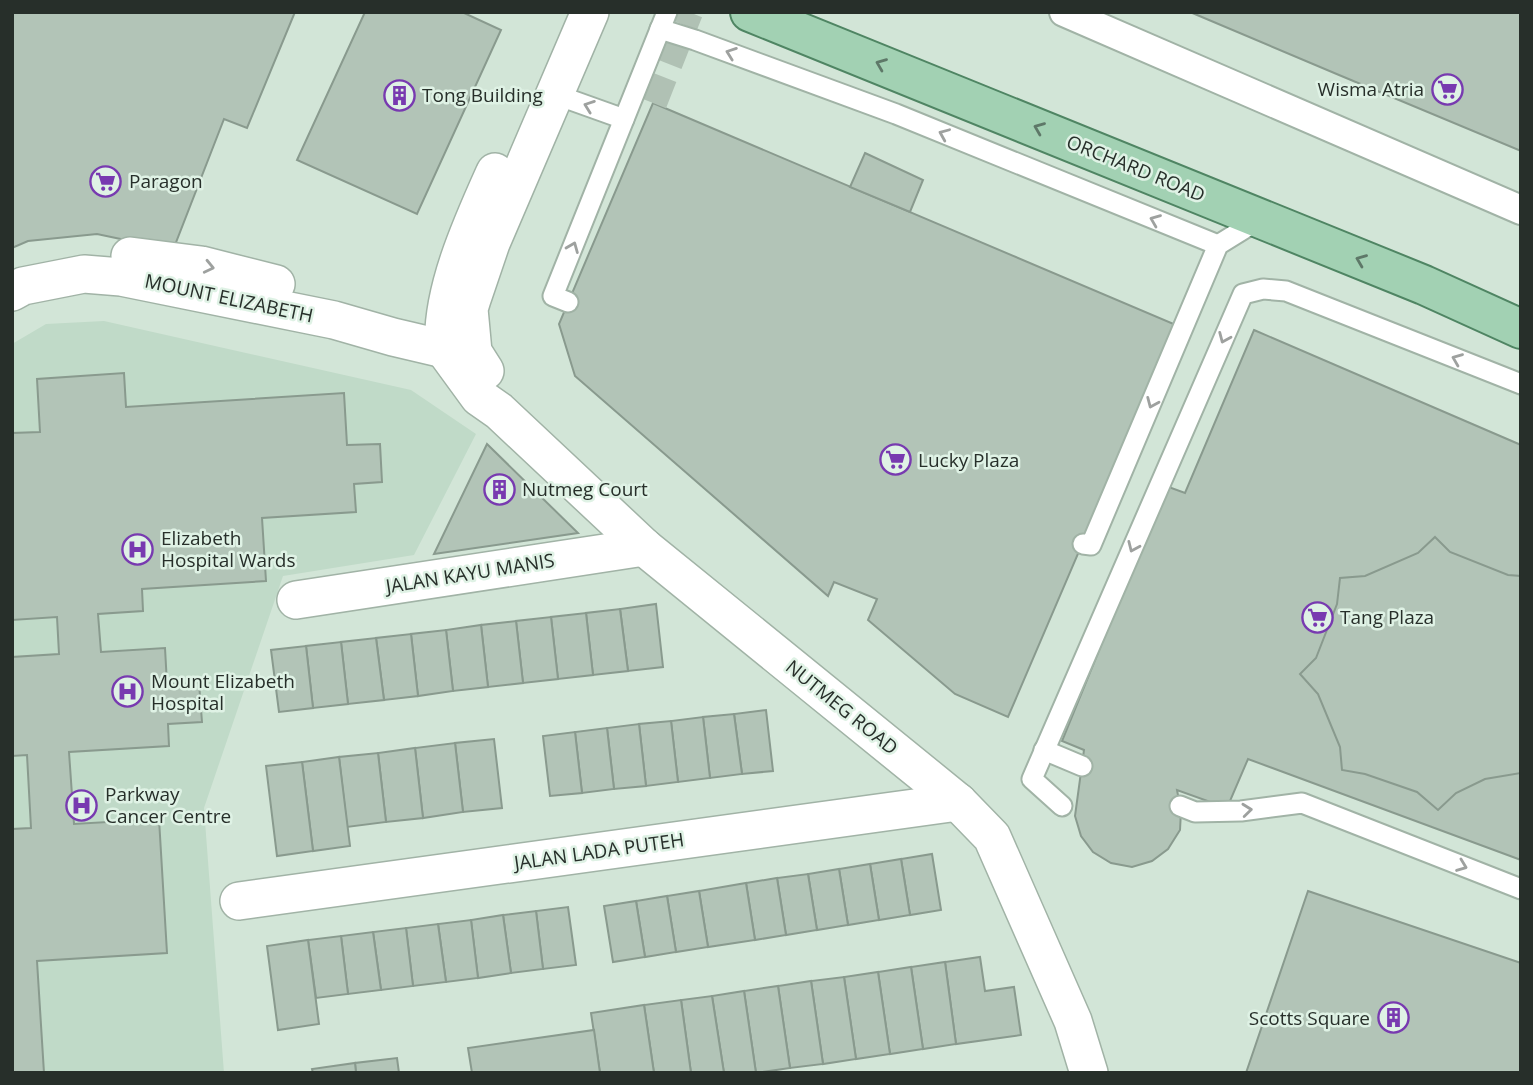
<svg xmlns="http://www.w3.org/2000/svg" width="1533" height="1085" viewBox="0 0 1533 1085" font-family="'Open Sans',sans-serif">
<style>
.built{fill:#c0dac8}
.building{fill:#b2c4b7;stroke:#899a8e;stroke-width:2}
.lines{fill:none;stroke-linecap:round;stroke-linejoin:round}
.pedestrian-tunnel{stroke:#b0c1b4;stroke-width:28;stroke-dasharray:28 14;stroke-linecap:butt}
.service-casing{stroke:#a1b3a6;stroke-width:23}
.pedestrian-casing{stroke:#a1b3a6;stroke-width:32}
.minor-casing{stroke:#a1b3a6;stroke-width:40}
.primary-casing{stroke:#4f8563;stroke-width:42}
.service{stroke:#fff;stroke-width:19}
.pedestrian{stroke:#fff;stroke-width:28}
.minor{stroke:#fff;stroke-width:37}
.primary{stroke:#a2d1b3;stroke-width:38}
.oneway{stroke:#9ea19f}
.oneway2{stroke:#5e7868}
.labels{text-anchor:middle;stroke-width:5;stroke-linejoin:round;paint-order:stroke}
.poi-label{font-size:19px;fill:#272f2a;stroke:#dff2e5;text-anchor:start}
.street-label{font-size:19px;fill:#272f2a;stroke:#dff2e5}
</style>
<rect width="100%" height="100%" fill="#d2e5d7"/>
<polygon class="built" points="104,321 411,390 476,434 414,555 283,576 204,808 224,1073 12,1073 12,344 46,324"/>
<g class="building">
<polygon points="12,12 295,12 247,128 224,119 173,250 97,234 28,241 12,248"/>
<polygon points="365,12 462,12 501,30 417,214 297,160"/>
<polygon points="1190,12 1521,12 1521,151 1339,75"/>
<polygon points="653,103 1176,325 1008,717 955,694 868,620 877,599 834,582 828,596 575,376 559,324"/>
<polygon points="865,153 923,180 910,212 850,187"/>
<polygon points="1254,330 1521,445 1521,860 1248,759 1227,808 1177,790 1181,811 1180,830 1168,849 1152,861 1132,867 1111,863 1093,852 1081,836 1075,816 1084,750 1062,741 1166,486 1185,493"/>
<polygon points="124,373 126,407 344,393 347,445 380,444 382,482 354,484 356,512 262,518 266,581 142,589 143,611 98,614 101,652 165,648 167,684 199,683 202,722 168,724 169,746 69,752 74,824 159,819 167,953 37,961 44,1073 12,1073 12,829 31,828 27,755 12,756 12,657 59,654 57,617 12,620 12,433 40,432 37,379"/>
<polygon points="487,444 578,533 434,554"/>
<polygon points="1435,537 1450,552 1508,575 1521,576 1521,773 1485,779 1456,793 1438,810 1417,792 1365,774 1342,770 1340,747 1318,694 1300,674 1316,658 1337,604 1340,578 1365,576 1418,553"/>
<polygon points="656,604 663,667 628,671 620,609"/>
<polygon points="620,609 628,671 593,675 586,613"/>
<polygon points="586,613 593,675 558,679 551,617"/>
<polygon points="551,617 558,679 523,683 516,621"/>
<polygon points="516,621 523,683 488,687 481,625"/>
<polygon points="481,625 488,687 453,691 446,630"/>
<polygon points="446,630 453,691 418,696 411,634"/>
<polygon points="411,634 418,696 384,700 376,638"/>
<polygon points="376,638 384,700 348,704 341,642"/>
<polygon points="341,642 348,704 313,708 306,646"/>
<polygon points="306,646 313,708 279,712 271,650"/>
<polygon points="766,710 773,771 742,774 734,714"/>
<polygon points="734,714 742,774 710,778 703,717"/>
<polygon points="703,717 710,778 678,782 671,721"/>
<polygon points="671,721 678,782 646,786 639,724"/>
<polygon points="639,724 646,786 614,789 607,728"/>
<polygon points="607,728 614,789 582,793 575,732"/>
<polygon points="575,732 582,793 550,796 543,736"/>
<polygon points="494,739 502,808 463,812 455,743"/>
<polygon points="455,743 463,812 423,818 415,748"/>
<polygon points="415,748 423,818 386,822 378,753"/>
<polygon points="378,753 386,822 347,827 339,757"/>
<polygon points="339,757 350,846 313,851 302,762"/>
<polygon points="302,762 313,851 277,856 266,766"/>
<polygon points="932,854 941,910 910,915 901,859"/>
<polygon points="901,859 910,915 879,920 870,864"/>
<polygon points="870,864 879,920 848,925 839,869"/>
<polygon points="839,869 848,925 817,930 808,874"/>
<polygon points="808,874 817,930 786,935 777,878"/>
<polygon points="777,878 786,935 755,940 746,883"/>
<polygon points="746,883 755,940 708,947 699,891"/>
<polygon points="699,891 708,947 676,952 667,896"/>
<polygon points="1308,891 1521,963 1521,1073 1246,1073"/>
<polygon points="667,896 676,952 645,957 636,901"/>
<polygon points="636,901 645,957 613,962 604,906"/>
<polygon points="568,907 576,965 543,969 536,911"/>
<polygon points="536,911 543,969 511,973 503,915"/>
<polygon points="503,915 511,973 478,978 471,920"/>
<polygon points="471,920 478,978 446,982 438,924"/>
<polygon points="438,924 446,982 413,986 406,928"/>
<polygon points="406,928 413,986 381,990 373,932"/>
<polygon points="373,932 381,990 348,994 341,936"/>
<polygon points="341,936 348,994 316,998 308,940"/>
<polygon points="308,940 319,1024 278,1030 267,946"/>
<polygon points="980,957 985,991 1014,987 1021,1035 956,1044 945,962"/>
<polygon points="945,962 956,1044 923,1049 911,967"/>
<polygon points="911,967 923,1049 890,1054 878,972"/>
<polygon points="878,972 890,1054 856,1059 844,977"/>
<polygon points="844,977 856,1059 823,1064 811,981"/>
<polygon points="811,981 823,1064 790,1068 778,986"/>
<polygon points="778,986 790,1068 756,1073 744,991"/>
<polygon points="744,991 756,1073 724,1073 712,996"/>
<polygon points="712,996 724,1073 691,1073 681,1000"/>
<polygon points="681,1000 691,1073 654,1073 644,1005"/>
<polygon points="644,1005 654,1073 600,1073 591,1013"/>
<polygon points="594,1030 600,1073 472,1073 468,1048"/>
<polygon points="397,1058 399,1073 356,1073 355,1063"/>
<polygon points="355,1063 356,1073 313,1073 312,1069"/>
</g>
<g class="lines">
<polyline class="pedestrian-tunnel" points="653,103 689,12"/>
<defs>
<g id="service">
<polyline points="660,29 695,40 896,114 1218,245"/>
<polyline points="554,94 624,119"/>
<polyline points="568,302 553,296 667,12"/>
<polyline points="1083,544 1091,545 1218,245 1260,219"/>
<polyline points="1044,750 1082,766"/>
<polyline points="1062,806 1032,779 1243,294 1263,289 1286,291 1521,384"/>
<polyline points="1180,806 1195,812 1241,811 1302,803 1521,889"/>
</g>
<polyline id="pedestrian" points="1064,12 1521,210"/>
<g id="minor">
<polyline points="130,256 201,265 276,284"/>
<polyline points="12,292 23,286 84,274 121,277 334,320 393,337 444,349 469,352"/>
<polyline points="444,349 479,397 499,411 644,547 958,802 992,837 1073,1021 1089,1073"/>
<path d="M444 349C440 293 472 223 495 172"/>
<polyline points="485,371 473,352 469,309 472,299 491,243 590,12"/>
<polyline points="296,600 644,547"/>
<polyline points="239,901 958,802"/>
</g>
<polyline id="primary" points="750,12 1424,285 1521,329"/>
</defs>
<use href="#service" class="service-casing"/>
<use href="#pedestrian" class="pedestrian-casing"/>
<use href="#minor" class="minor-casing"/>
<use href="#primary" class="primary-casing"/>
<use href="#service" class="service"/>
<use href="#pedestrian" class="pedestrian"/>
<use href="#minor" class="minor"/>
<use href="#primary" class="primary"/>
</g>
<defs><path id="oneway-chevron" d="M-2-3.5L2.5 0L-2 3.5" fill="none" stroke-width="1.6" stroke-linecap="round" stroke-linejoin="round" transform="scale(1.75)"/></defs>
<g class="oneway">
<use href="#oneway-chevron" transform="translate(731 53) rotate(-160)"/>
<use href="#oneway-chevron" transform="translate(589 106) rotate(-160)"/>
<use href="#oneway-chevron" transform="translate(944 134) rotate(-157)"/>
<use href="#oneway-chevron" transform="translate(1155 220) rotate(-158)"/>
<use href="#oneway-chevron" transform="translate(573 247) rotate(-68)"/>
<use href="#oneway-chevron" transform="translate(209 267) rotate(13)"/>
<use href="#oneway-chevron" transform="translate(1224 338) rotate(113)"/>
<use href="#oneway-chevron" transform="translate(1457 359) rotate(-158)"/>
<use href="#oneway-chevron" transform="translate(1152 403) rotate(113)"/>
<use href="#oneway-chevron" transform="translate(1133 547) rotate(114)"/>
<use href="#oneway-chevron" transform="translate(1247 810) rotate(-6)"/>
<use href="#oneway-chevron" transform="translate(1462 866) rotate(21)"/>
</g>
<g class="oneway2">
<use href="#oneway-chevron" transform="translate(881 64) rotate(-158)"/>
<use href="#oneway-chevron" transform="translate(1039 128) rotate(-158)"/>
<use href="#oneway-chevron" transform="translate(1361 260) rotate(-158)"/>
</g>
<defs>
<symbol id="supermarket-ring" viewBox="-11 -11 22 22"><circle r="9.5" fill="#dff2e5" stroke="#783ab0" stroke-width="1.5"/><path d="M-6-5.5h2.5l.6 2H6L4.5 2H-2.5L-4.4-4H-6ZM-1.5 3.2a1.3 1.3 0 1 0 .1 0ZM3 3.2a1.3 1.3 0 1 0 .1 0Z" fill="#783ab0"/></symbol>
<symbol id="building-ring" viewBox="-11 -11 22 22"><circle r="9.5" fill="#dff2e5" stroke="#783ab0" stroke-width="1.5"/><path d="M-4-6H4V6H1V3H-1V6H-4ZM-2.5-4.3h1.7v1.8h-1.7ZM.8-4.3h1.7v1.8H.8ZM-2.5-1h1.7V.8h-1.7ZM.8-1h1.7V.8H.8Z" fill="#783ab0"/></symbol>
<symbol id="hospital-ring" viewBox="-11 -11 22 22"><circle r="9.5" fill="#dff2e5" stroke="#783ab0" stroke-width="1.5"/><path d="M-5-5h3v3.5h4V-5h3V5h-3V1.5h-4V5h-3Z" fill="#783ab0"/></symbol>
</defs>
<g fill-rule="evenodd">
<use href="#supermarket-ring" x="1430" y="72" width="35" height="35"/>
<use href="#building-ring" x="382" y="78" width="35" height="35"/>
<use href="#supermarket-ring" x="88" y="164" width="35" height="35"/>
<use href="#supermarket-ring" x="878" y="442" width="35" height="35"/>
<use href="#building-ring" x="482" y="472" width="35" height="35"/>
<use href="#hospital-ring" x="120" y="532" width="35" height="35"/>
<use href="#supermarket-ring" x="1300" y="600" width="35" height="35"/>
<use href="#hospital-ring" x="110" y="674" width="35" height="35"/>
<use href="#hospital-ring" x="64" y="788" width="35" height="35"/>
<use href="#building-ring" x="1376" y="1000" width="35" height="35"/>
</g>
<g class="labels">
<g class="poi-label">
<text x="1424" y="96" text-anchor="end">Wisma Atria</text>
<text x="422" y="102">Tong Building</text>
<text x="129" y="188">Paragon</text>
<text x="918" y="467">Lucky Plaza</text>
<text x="522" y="496">Nutmeg Court</text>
<text x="161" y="545">Elizabeth<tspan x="161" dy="22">Hospital Wards</tspan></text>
<text x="1340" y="624">Tang Plaza</text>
<text x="151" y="688">Mount Elizabeth<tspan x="151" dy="22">Hospital</tspan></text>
<text x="105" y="801">Parkway<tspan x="105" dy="22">Cancer Centre</tspan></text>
<text x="1370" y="1025" text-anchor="end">Scotts Square</text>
</g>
<g class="street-label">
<text transform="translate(1136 168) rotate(22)" y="7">ORCHARD ROAD</text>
<text transform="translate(229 298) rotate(12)" y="7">MOUNT ELIZABETH</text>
<text transform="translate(470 573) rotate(-9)" y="7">JALAN KAYU MANIS</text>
<text transform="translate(842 707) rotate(39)" y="7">NUTMEG ROAD</text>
<text transform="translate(599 851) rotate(-8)" y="7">JALAN LADA PUTEH</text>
</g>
</g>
<rect width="1533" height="1085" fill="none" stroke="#272f2a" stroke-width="28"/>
</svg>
